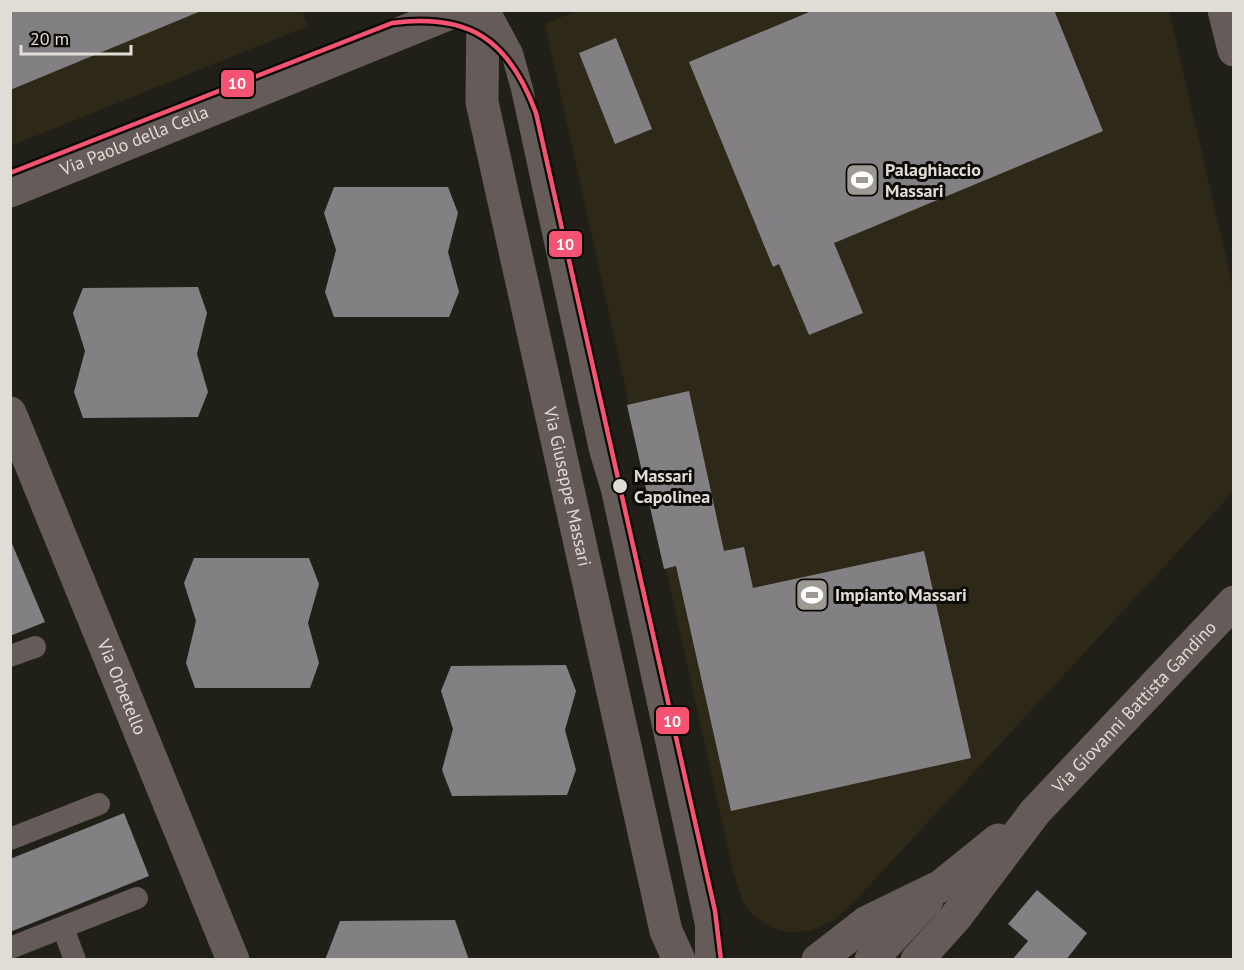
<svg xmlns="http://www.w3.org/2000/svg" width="1244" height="970" viewBox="0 0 1244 970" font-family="'PT Sans',sans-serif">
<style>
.built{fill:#2e2818}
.building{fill:#838083}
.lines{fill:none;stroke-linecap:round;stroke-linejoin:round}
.service{stroke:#655b58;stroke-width:22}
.minor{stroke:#655b58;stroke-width:33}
.tram-1-casing{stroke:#0c0a06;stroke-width:9}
.tram-1{stroke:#f65372;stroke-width:4.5}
.stop-dot{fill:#e0ddd6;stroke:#0c0a06;stroke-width:2}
.labels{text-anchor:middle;stroke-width:6;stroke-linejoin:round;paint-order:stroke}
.street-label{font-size:18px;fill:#e0ddd6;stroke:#0c0a06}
.poi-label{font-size:18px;font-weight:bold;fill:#e0ddd6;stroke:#0c0a06;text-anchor:start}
.stop-label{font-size:18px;font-weight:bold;fill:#e0ddd6;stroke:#0c0a06;text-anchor:start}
.line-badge{stroke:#0c0a06;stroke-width:2}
.badge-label{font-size:16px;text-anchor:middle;font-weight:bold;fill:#fff}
</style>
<rect width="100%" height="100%" fill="#201f18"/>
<g class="built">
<polygon points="578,10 1169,11 1233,287 1233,492 853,903 833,921 810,931 787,932 773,928 762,922 752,914 743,903 733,871 666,569 664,569 627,404 629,404 545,24"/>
<polygon points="11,11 302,11 308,26 11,146"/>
</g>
<g class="building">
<polygon points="10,10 201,10 201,11 10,90"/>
<polygon points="814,10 1054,10 1103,131 834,243 863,313 809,335 779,264 773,267 689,62"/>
<polygon points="616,38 652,129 615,144 579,53"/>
<polygon points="334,187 448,187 458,213 448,252 459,292 449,317 334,317 325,292 336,250 324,213"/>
<polygon points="198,287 207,313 197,354 208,392 198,417 83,418 74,392 85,351 73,313 83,288"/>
<polygon points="689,391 724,551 744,547 753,588 924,551 971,758 731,811 676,566 664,569 627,405"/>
<polygon points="10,539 45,622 10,636"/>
<polygon points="194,558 309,558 319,584 308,623 319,663 310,688 195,688 186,663 196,621 184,583"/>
<polygon points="566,665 576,691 565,730 576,770 567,795 452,796 442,770 453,729 441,691 451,666"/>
<polygon points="124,813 149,876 10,932 10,859"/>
<polygon points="1037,890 1087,933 1066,960 1012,960 1028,941 1008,924"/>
<polygon points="455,920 469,960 325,960 340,921"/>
</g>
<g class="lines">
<g class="service">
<polyline points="489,10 512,53 522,89 600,450 612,490 706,925 706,960"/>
<polyline points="10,656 35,647"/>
<polyline points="10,839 99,804"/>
<polyline points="63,928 75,960"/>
<polyline points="10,948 137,898"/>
</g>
<g class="minor">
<path id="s1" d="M483 10 482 102 666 931 679 960"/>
<polyline points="1224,10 1234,50"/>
<path id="s2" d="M10 191 458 10"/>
<path id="s3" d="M10 413 233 960"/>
<polyline points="818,960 867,922 941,886 998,840"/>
<polyline points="871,960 927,900"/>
<path id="s4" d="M917 960 955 918 1035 812 1234 602"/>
</g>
<defs>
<path id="tram-1" d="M10 173 392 23C470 13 509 40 536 113L715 911 721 960"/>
</defs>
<use href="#tram-1" class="tram-1-casing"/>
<use href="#tram-1" class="tram-1"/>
</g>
<defs>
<symbol id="stadium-square" viewBox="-11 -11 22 22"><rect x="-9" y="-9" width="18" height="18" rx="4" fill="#9d9a94" stroke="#0c0a06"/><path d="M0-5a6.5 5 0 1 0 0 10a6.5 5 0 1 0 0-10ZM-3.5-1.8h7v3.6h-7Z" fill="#fff"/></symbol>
</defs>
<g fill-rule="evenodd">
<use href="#stadium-square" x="843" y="161" width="38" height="38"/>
<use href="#stadium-square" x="793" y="576" width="38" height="38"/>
</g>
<circle class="stop-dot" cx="620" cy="486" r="8"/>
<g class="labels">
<g class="street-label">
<text dy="6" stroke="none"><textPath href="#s2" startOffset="134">Via Paolo della Cella</textPath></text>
<text dy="6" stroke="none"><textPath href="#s1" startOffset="486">Via Giuseppe Massari</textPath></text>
<text dy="6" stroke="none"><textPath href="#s3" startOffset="296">Via Orbetello</textPath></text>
<text dy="6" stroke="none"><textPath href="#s4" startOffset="334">Via Giovanni Battista Gandino</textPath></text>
</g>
<g class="poi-label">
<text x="885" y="176">Palaghiaccio<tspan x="885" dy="21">Massari</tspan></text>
<text x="835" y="601">Impianto Massari</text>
</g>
<g class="stop-label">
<text x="634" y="482">Massari<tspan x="634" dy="21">Capolinea</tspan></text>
</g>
</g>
<g class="line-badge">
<rect x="220" y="69" width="35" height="29" rx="6" fill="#f65372"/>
<rect x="548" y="230" width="35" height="28" rx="6" fill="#f65372"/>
<rect x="655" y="706" width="35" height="29" rx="6" fill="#f65372"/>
</g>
<g class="badge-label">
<text x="237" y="89">10</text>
<text x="565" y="250">10</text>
<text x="672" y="727">10</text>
</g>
<rect width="1244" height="970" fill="none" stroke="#e0ddd6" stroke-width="24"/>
<path d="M21 45v9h110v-9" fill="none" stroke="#e0ddd6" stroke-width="3"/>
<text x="30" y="45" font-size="18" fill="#e0ddd6" stroke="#0c0a06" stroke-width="4.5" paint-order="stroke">20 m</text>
</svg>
